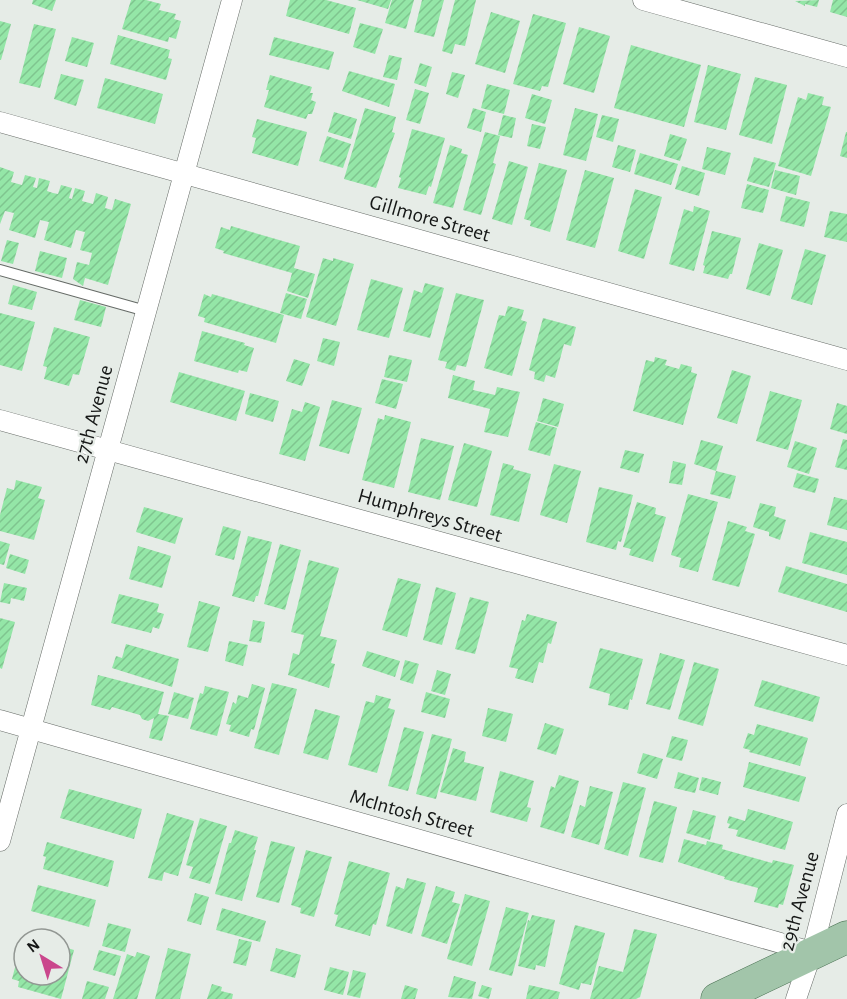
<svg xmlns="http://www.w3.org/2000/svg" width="847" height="999" viewBox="0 0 847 999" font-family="'Alegreya Sans',sans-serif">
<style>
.building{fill:url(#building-hatch)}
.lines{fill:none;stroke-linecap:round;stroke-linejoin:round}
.service-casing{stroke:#656a66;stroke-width:12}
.minor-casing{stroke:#656a66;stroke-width:21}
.primary-casing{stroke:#486f51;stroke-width:33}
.service{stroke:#fff;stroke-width:10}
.minor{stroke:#fff;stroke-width:20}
.primary{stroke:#a2c5aa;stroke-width:32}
.labels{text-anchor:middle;stroke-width:4.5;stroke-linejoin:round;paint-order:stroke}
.street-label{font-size:21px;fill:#151716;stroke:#e6ece7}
</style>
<defs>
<pattern id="building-hatch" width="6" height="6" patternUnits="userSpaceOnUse" patternTransform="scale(1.5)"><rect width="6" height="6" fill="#94e6a7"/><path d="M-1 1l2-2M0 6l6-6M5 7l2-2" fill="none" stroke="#7fc58f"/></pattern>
</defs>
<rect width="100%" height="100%" fill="#e6ece7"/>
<g class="building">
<polygon points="33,0 56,0 52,11 32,4"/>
<polygon points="131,0 146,0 161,4 159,10 176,14 174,19 181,21 176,39 169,37 168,42 122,29"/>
<polygon points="290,0 326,0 356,8 349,34 286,16"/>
<polygon points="357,0 391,0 388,9"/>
<polygon points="392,0 414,0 406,29 385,23"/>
<polygon points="422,0 444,0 434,37 414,32"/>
<polygon points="455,0 476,0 465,46 455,44 452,54 442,51"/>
<polygon points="819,0 817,7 805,4 805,6 795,1"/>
<polygon points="833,0 847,0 847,17 830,12"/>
<polygon points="491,12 520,21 505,73 475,64"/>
<polygon points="533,14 566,23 548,87 542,86 540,91 513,84"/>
<polygon points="0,21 11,24 1,60 0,60"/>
<polygon points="360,23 383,29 375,54 353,47"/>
<polygon points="34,24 56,29 40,88 19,83"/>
<polygon points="579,27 610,36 594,93 563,84"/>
<polygon points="118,35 170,50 168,58 172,59 166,80 110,64"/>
<polygon points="72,37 94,43 87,67 65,61"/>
<polygon points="274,37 334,52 329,70 269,55"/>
<polygon points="631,45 701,65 684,127 614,108"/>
<polygon points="389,55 402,58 397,80 383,77"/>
<polygon points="420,63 432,67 426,87 414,83"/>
<polygon points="708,65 741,74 726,130 694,122"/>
<polygon points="349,71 395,84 389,107 342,91"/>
<polygon points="452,72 465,75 458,98 446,94"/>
<polygon points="61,74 84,80 76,106 54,99"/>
<polygon points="270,75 312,87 310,93 313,93 311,100 316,102 312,114 308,114 306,119 264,107 269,90 266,90"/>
<polygon points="755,77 787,85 772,144 739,135"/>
<polygon points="105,78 163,94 155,124 97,108"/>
<polygon points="487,84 510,90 504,114 481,108"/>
<polygon points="415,89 429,93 420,124 406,120"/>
<polygon points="808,93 824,97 822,105 831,107 811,176 778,166 798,97 806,100"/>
<polygon points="532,94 552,100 545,124 525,118"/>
<polygon points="365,108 396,117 392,132 395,133 376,188 344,179"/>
<polygon points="473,108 486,112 481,132 467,128"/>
<polygon points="575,108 598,114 586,161 563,155"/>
<polygon points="334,112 357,119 351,139 328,132"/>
<polygon points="503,115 516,118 512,138 498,135"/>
<polygon points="602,115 619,119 613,142 596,137"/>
<polygon points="257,119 307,132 298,166 252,153 256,138 252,137"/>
<polygon points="532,124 546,127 540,149 527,146"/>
<polygon points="412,129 445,138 431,187 429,186 426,195 398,188 401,178 399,177"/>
<polygon points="485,132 500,136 493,163 496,164 481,215 463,210"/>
<polygon points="846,132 847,132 847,158 840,156"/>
<polygon points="670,134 687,139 680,161 664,156"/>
<polygon points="327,136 351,144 343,168 319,161"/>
<polygon points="450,145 462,149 461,153 468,155 453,208 433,203"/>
<polygon points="618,145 636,150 630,172 612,167"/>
<polygon points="707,147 731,153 725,175 702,169"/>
<polygon points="640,153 678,164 671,185 634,174"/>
<polygon points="754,157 776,163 769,187 747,181"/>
<polygon points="509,161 528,167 512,225 492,219"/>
<polygon points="539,163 567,170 550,232 530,226 531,221 524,219"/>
<polygon points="682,166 705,173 699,196 675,189"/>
<polygon points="0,167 14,172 11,182 22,185 25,175 36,178 33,187 37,188 39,178 50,181 47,191 53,193 58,194 61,185 72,188 69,198 72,199 75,188 85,191 82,201 93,204 96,193 108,197 105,208 112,210 115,199 131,204 108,285 85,278 83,286 73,279 77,262 89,265 92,253 80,250 85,232 76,230 71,248 44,240 49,222 40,220 35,238 9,230 14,213 5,211 0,224"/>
<polygon points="585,170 614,178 595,248 566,240"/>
<polygon points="775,170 800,176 796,195 771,188"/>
<polygon points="747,184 769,190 763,213 741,208"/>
<polygon points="635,189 662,197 644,259 618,251"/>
<polygon points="786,196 810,202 804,227 780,221"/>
<polygon points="694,206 710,211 694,271 669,264 684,209 693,212"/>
<polygon points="830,211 847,214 847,242 824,237"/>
<polygon points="231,226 300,246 294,268 315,274 308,298 287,291 292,273 223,253 224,251 215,248 221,227 230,230"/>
<polygon points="712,231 741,238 732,274 730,274 728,279 703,273 705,266 703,265"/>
<polygon points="7,240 19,243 13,264 1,261"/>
<polygon points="759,243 783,250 770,296 746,289"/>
<polygon points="805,249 826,255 812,305 791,299"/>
<polygon points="40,251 67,258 62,278 35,271"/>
<polygon points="323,258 333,261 333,258 354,264 336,326 306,317"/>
<polygon points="371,279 403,288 389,338 357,330"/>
<polygon points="425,283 444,288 430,338 403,331 414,290 422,293"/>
<polygon points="13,285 37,292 32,310 8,304"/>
<polygon points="286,293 307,299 301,319 280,313"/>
<polygon points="456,293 484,300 466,367 457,365 455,371 445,368 447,362 438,360"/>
<polygon points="204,294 211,297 212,294 284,315 276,343 204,322 205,318 198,316"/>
<polygon points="80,300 106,307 101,327 74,320"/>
<polygon points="508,306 524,310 521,320 527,322 512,376 484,368 499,315 505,316"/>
<polygon points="0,313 35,322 22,371 0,365"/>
<polygon points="543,318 576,327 571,346 564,344 555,378 546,375 544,382 534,379 535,372 529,370"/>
<polygon points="54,327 90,337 79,375 73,374 69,386 44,379 47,367 43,366"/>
<polygon points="202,331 245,343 244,345 254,348 247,372 239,370 238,373 194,361"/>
<polygon points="323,338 340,342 334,366 317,361"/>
<polygon points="389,355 412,360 407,382 384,377"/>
<polygon points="655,357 667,360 665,365 679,369 681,364 692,367 691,372 697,374 683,425 633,411 646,360 654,362"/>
<polygon points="294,359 310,364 302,386 286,381"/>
<polygon points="732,370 751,376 737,424 717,418"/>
<polygon points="179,372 245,391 236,421 170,402"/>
<polygon points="453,375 475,381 473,390 495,395 497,387 520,392 508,437 484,432 490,409 448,398"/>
<polygon points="382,379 403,384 396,409 375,403"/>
<polygon points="770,391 802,400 788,450 756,441"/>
<polygon points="250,393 279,401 273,422 245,414"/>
<polygon points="543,398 564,404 558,427 537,421"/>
<polygon points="332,400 362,408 349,454 319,446"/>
<polygon points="305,402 320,407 305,461 279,454 292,409 302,412"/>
<polygon points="837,403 847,406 847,434 830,429"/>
<polygon points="385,415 411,422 394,488 362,480 378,418 384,420"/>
<polygon points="536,422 557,428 550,456 528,450"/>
<polygon points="421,438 454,446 440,500 408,492"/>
<polygon points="843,439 847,440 847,470 835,467"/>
<polygon points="701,440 723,446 716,471 694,464"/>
<polygon points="795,441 817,448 809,474 787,467"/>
<polygon points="464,443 492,451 477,507 448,500"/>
<polygon points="625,450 644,454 639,473 620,468"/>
<polygon points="673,461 686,464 682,485 669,483"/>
<polygon points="503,463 514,466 513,469 531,474 519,522 490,515"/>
<polygon points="554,464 581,471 567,523 540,515"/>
<polygon points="716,471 736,476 730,499 710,494"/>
<polygon points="797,473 819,479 815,493 793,487"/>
<polygon points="16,480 42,487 38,498 45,500 34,540 0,531 0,515 7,488 14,490"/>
<polygon points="599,487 633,495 621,542 618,541 616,550 586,542"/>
<polygon points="688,494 718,502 698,572 679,567 681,558 671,555"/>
<polygon points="834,497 847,500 847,530 827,525"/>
<polygon points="637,502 656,508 655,514 666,517 653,562 629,555 631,549 623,547"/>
<polygon points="760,503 776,507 774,516 786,520 780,540 769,536 769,532 753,527"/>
<polygon points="144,507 183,518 175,544 136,532"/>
<polygon points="728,521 747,527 745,531 755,534 739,587 712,580"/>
<polygon points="223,526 241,531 234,560 215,555"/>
<polygon points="810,532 847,542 847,575 802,563"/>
<polygon points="248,536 272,542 258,596 256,596 254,602 232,596"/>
<polygon points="0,541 10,544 4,565 0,564"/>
<polygon points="280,544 301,550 285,610 264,604"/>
<polygon points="138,546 171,556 162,588 129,579"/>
<polygon points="10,554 29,560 25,574 6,568"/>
<polygon points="309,560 339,568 320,636 337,640 331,663 335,664 329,688 288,675 293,653 299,655 304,635 291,632"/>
<polygon points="786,566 847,584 847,612 778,592"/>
<polygon points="398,578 421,584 407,637 382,630"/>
<polygon points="4,583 27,588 24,601 11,598 10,604 0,602"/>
<polygon points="436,587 456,593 442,645 423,640"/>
<polygon points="119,594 159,604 157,612 164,614 159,629 153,627 151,633 111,623"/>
<polygon points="470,597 489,602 475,654 455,649"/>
<polygon points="199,601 220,607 208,652 187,647"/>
<polygon points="527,614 557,622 551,644 548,643 543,663 539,662 533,683 515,678 518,669 509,667 522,620 525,621"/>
<polygon points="0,618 15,622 2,669 0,668"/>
<polygon points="253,620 265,622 261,643 249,641"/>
<polygon points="229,641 248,645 243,666 225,661"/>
<polygon points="126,644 179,659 172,687 112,668 116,656 122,658"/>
<polygon points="600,648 643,659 632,700 630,699 628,710 608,705 610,694 589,688"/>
<polygon points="367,651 400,661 395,677 362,666"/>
<polygon points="660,653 685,660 670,710 646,704"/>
<polygon points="405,660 419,664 413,684 400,680"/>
<polygon points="694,662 719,669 703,726 678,719"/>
<polygon points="437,670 451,674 445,695 431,691"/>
<polygon points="98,675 164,692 158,714 169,716 162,741 149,738 154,718 148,721 142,719 140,715 112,707 110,710 91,705"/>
<polygon points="762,680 820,697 813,722 754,706"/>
<polygon points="272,683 297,689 279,755 254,748"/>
<polygon points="252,684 265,688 254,730 251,729 249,737 229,731 231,725 226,724 233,702 236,704 238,695 248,698"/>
<polygon points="205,686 229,692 217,736 190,729 200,693 203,694"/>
<polygon points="174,692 194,698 188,719 168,714"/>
<polygon points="426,692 450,699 445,718 421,712"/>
<polygon points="376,695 391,699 388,708 395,710 377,773 348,765 366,701 374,703"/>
<polygon points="488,708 513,714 506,742 482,736"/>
<polygon points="315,709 340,716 328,760 303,753"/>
<polygon points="545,723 564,729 556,755 537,749"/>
<polygon points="757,724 808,738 800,766 749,752 750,750 743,748 748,733 754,735"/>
<polygon points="404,727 424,732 408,791 388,786"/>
<polygon points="432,734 452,739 436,799 416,794"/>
<polygon points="672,736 688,740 682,761 666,757"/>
<polygon points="453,748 466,752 464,762 484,767 476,801 440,792"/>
<polygon points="643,753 663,759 657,779 637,773"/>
<polygon points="749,762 806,777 799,802 743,787"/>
<polygon points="500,771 534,781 527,807 531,808 527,822 490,812"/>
<polygon points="678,772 699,778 695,793 674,788"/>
<polygon points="559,775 579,781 564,834 540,827 551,786 555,788"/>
<polygon points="702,777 721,782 718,795 699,790"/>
<polygon points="623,782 646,788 628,856 604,849"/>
<polygon points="590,786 613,792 599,845 571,837 580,805 585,807"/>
<polygon points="69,789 142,809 134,839 60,818"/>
<polygon points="654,801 677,807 663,863 639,857"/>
<polygon points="748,809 793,822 785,850 736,836 738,830 728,828 730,824 727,823 729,816 745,821"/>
<polygon points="693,810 716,816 710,840 686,833"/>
<polygon points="167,813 194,821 178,876 164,872 162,881 148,878"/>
<polygon points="200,818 227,826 210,884 189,878 193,867 186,865"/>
<polygon points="235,830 258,837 254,850 256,850 242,901 215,894 229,843 231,843"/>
<polygon points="684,839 706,845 707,841 723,845 722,849 772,863 773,860 794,865 783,905 779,904 778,908 754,902 758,888 724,879 725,877 678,862"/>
<polygon points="271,841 295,847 279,903 256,897"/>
<polygon points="47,842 114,861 108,887 43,869 46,857 43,856"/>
<polygon points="306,850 332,857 314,917 300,913 301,908 291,905"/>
<polygon points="349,861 390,873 376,925 373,924 370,936 335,926 338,915 334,914"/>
<polygon points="407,878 426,883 412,934 386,926 396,886 404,889"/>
<polygon points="38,885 96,900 89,927 31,911"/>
<polygon points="436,886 455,892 452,902 460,904 447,944 421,936"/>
<polygon points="195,893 209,897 201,925 187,921"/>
<polygon points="465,894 490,901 472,966 447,959"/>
<polygon points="506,907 529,913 512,976 489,970"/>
<polygon points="222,908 266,921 260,942 216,930"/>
<polygon points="532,915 555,920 545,967 536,965 535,970 518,966 528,920 530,921"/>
<polygon points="108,923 131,929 125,952 102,946"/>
<polygon points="575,925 605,933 591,985 581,983 579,990 559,984"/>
<polygon points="634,929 657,934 640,997 636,999 590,999 599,966 623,972"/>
<polygon points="239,939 252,942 246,966 233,963"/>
<polygon points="22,941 24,942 24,975 60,975 60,946 74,950 61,999 18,987 19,981 12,979"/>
<polygon points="168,948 191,954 180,999 155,999"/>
<polygon points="276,948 301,955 295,978 270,971"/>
<polygon points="99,950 121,956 115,976 93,970"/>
<polygon points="137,952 150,956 137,999 113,999 127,954 135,957"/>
<polygon points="330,967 349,972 343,995 324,990"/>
<polygon points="353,970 366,973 360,998 347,995"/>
<polygon points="454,976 476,982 472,999 448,997"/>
<polygon points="87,981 109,987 105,999 82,999"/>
<polygon points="212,984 222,987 221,991 233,994 232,999 207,999"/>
<polygon points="405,985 418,989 415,999 401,999"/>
<polygon points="482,985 492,988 489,999 478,996"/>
<polygon points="529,985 560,992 558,999 526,999"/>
</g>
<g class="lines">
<defs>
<polyline id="service" points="0,270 146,311"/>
<g id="minor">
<polyline points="643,0 847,57"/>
<polyline points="0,122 847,360"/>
<polyline points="0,420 847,655"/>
<polyline points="0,720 812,952"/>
<polyline points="0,841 232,0"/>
<polyline points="796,999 812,952 847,814"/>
</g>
<polyline id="primary" points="717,999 847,937"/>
</defs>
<use href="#service" class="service-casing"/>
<use href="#minor" class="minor-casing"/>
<use href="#primary" class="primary-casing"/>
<use href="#service" class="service"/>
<use href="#minor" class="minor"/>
<use href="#primary" class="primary"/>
</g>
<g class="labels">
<g class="street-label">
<text transform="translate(430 218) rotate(16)" y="7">Gillmore Street</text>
<text transform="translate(93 414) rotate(-75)" y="7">27th Avenue</text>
<text transform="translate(430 515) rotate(16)" y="7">Humphreys Street</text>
<text transform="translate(412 813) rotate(16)" y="7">McIntosh Street</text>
<text transform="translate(799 901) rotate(-75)" y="7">29th Avenue</text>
</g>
</g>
<g transform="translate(42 957) rotate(322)"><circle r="28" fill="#e6ece7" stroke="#929793" stroke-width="1.5"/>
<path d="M0-4.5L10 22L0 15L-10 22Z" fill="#ca468c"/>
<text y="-9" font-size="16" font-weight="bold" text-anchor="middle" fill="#151716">N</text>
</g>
</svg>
